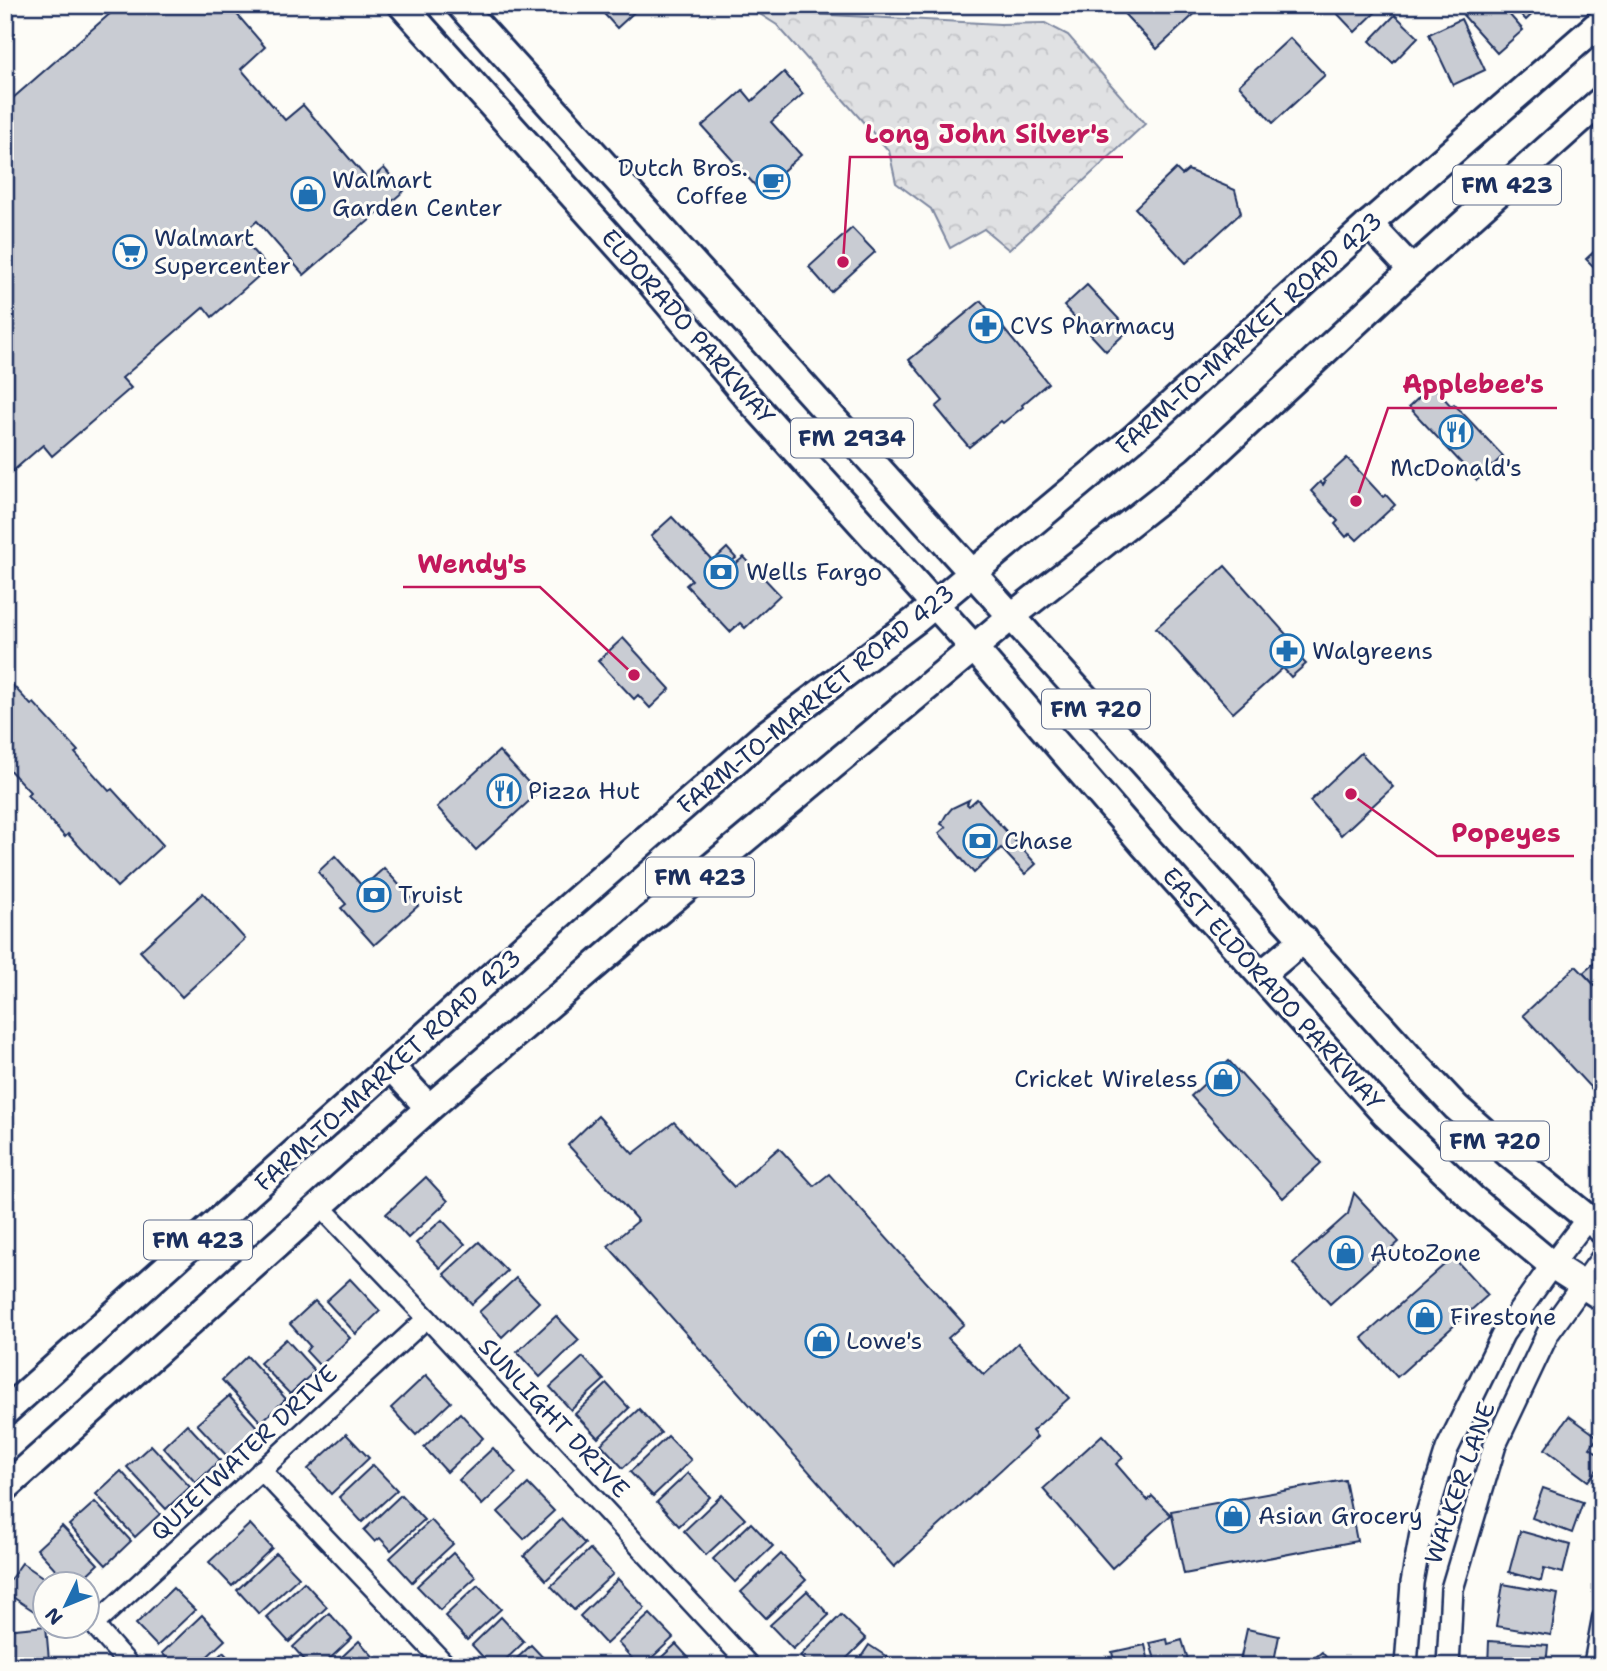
<svg xmlns="http://www.w3.org/2000/svg" width="1607" height="1671" viewBox="0 0 1607 1671" font-family="'Shantell Sans',sans-serif">
<style>
.forest{fill:url(#forest-crowns);stroke:#7e88a0;stroke-width:2}
.building{fill:#c9ccd3;stroke:#1b2f5e;stroke-width:2}
.lines{fill:none;stroke-linecap:round;stroke-linejoin:round}
.minor-casing{stroke:#1b2f5e;stroke-width:23}
.tertiary-casing{stroke:#1b2f5e;stroke-width:26}
.primary-casing{stroke:#1b2f5e;stroke-width:32}
.minor{stroke:#fdfcf7;stroke-width:18}
.tertiary{stroke:#fdfcf7;stroke-width:21}
.primary{stroke:#fdfcf7;stroke-width:26}
.labels{text-anchor:middle;stroke-width:6;stroke-linejoin:round;paint-order:stroke}
.shield{fill:#fdfcf7;stroke:#5f6c8c;stroke-width:2}
.shield-label{font-size:23px;font-weight:bold;fill:#1b2f5e}
.poi-label{font-size:24px;fill:#1b2f5e;stroke:#fdfcf7;text-anchor:start}
.street-label{font-size:24px;fill:#1b2f5e;stroke:#fdfcf7}
.leader{fill:none;stroke:#c2185b;stroke-width:2.5}
.callout-dot{fill:#c2185b;stroke:#fdfcf7;stroke-width:2.5}
.callout-label{font-size:26px;text-anchor:middle;font-weight:bold;fill:#c2185b;stroke:#fdfcf7;stroke-width:6;stroke-linejoin:round;paint-order:stroke}
</style>
<defs>
<pattern id="forest-crowns" width="20" height="18" patternUnits="userSpaceOnUse" patternTransform="scale(1.75)"><rect width="20" height="18" fill="#e0e1e3"/><path d="M2 6a3 3 0 1 1 6 0M12 15a3 3 0 1 1 6 0" fill="none" stroke="#c0c1c5"/></pattern>
</defs>
<rect width="100%" height="100%" fill="#fdfcf7"/>
<filter id="ink" filterUnits="userSpaceOnUse"><feTurbulence type="fractalNoise" baseFrequency=".0143" numOctaves="2"/><feDisplacementMap in="SourceGraphic" scale="14" xChannelSelector="R" yChannelSelector="G"/><feConvolveMatrix kernelMatrix="1 2 1 2 8 2 1 2 1" color-interpolation-filters="sRGB"/></filter>
<g filter="url(#ink)">
<polygon class="forest" points="755,11 1000,24 1045,23 1068,35 1145,124 1009,250 984,229 950,248 931,209 896,183 889,151 777,25"/>
<g class="building">
<polygon points="120,5 229,5 265,47 241,69 285,120 303,105 369,181 384,168 404,191 364,225 363,224 304,275 257,221 240,236 268,268 212,317 204,307 122,378 131,388 52,456 43,445 6,477 5,105"/>
<polygon points="596,5 642,5 617,28"/>
<polygon points="1116,5 1198,5 1201,8 1157,49"/>
<polygon points="1335,5 1383,5 1355,32 1332,8"/>
<polygon points="1474,5 1501,5 1523,30 1497,53 1463,15"/>
<polygon points="1512,5 1542,5 1526,20"/>
<polygon points="1395,15 1418,37 1393,63 1370,41"/>
<polygon points="1461,19 1485,70 1453,85 1429,34"/>
<polygon points="1290,38 1325,75 1273,123 1239,85"/>
<polygon points="784,72 803,94 771,122 801,155 760,191 702,126 743,90 752,101"/>
<polygon points="1176,169 1182,175 1188,170 1235,190 1241,213 1186,263 1135,208"/>
<polygon points="852,228 875,252 831,292 809,267"/>
<polygon points="1602,244 1602,275 1586,259"/>
<polygon points="1087,285 1129,330 1106,351 1064,306"/>
<polygon points="981,301 1048,383 1022,405 1023,407 1003,423 1001,421 969,447 936,407 943,401 909,360"/>
<polygon points="1432,385 1451,406 1454,404 1503,456 1477,480 1409,407"/>
<polygon points="1347,458 1383,497 1386,495 1395,505 1357,540 1350,533 1346,537 1335,524 1338,521 1311,491 1320,482 1323,485 1325,482 1323,480"/>
<polygon points="672,517 713,561 727,548 736,558 732,561 735,564 744,557 780,595 745,628 740,623 730,632 686,585 692,580 651,536"/>
<polygon points="1225,566 1301,651 1297,655 1306,664 1291,677 1283,668 1233,713 1156,628"/>
<polygon points="623,638 670,689 650,708 638,695 634,699 598,661"/>
<polygon points="5,677 31,705 34,703 78,751 75,753 109,791 112,789 163,845 117,887 68,834 65,837 27,795 30,792 5,765"/>
<polygon points="499,751 538,793 476,850 437,807"/>
<polygon points="1361,753 1393,787 1341,835 1310,801"/>
<polygon points="977,799 1036,864 1025,874 1001,848 974,873 939,833 946,827 941,824 946,815 952,808 969,800 967,804 969,806"/>
<polygon points="335,856 363,887 384,868 418,906 374,945 341,908 346,904 318,872"/>
<polygon points="203,893 245,939 182,997 140,951"/>
<polygon points="1602,956 1602,993 1583,973"/>
<polygon points="1576,966 1602,993 1602,1100 1523,1015"/>
<polygon points="1229,1061 1321,1163 1283,1198 1191,1096"/>
<polygon points="598,1116 633,1154 674,1122 734,1187 779,1148 814,1186 829,1174 964,1324 948,1338 984,1375 1018,1343 1069,1398 1032,1431 1037,1437 894,1567 608,1246 638,1221 568,1145"/>
<polygon points="426,1177 448,1201 408,1238 386,1214"/>
<polygon points="1354,1193 1399,1242 1330,1304 1293,1263 1348,1214"/>
<polygon points="442,1220 465,1244 440,1268 416,1243"/>
<polygon points="479,1242 507,1271 472,1304 444,1274"/>
<polygon points="1453,1257 1488,1295 1397,1377 1362,1338"/>
<polygon points="516,1278 539,1302 502,1337 479,1312"/>
<polygon points="350,1279 380,1311 356,1334 326,1301"/>
<polygon points="315,1301 350,1338 320,1366 306,1351 310,1346 290,1324"/>
<polygon points="556,1316 579,1340 540,1377 517,1352"/>
<polygon points="286,1339 315,1371 290,1394 260,1363"/>
<polygon points="247,1356 286,1399 261,1422 222,1380"/>
<polygon points="583,1357 604,1380 571,1410 550,1387"/>
<polygon points="426,1375 451,1402 416,1435 391,1408"/>
<polygon points="607,1384 629,1408 598,1438 575,1414"/>
<polygon points="229,1396 258,1428 227,1456 197,1424"/>
<polygon points="639,1409 661,1433 623,1468 601,1444"/>
<polygon points="460,1413 483,1438 447,1472 424,1447"/>
<polygon points="1569,1416 1598,1437 1590,1448 1602,1456 1602,1463 1588,1481 1545,1449"/>
<polygon points="187,1424 220,1460 196,1483 163,1447"/>
<polygon points="346,1434 369,1458 331,1494 308,1469"/>
<polygon points="1102,1435 1123,1458 1116,1464 1148,1501 1152,1496 1171,1515 1112,1568 1043,1489"/>
<polygon points="668,1436 691,1460 653,1496 630,1472"/>
<polygon points="151,1445 190,1487 166,1509 127,1467"/>
<polygon points="493,1448 516,1473 482,1505 459,1480"/>
<polygon points="373,1465 397,1490 362,1522 339,1497"/>
<polygon points="121,1471 160,1514 135,1537 96,1494"/>
<polygon points="688,1473 710,1497 679,1526 657,1502"/>
<polygon points="1345,1480 1357,1541 1184,1574 1171,1511"/>
<polygon points="528,1484 554,1511 524,1539 498,1512"/>
<polygon points="1543,1488 1583,1502 1572,1533 1532,1518"/>
<polygon points="401,1495 424,1520 391,1550 380,1538 375,1542 364,1530"/>
<polygon points="722,1495 745,1519 706,1555 684,1531"/>
<polygon points="95,1502 131,1541 106,1565 69,1525"/>
<polygon points="562,1519 585,1544 546,1580 524,1556"/>
<polygon points="431,1520 453,1544 412,1582 390,1558"/>
<polygon points="751,1523 773,1546 735,1582 713,1559"/>
<polygon points="250,1524 272,1548 232,1586 209,1562"/>
<polygon points="62,1526 98,1564 77,1584 69,1584 37,1549"/>
<polygon points="1520,1531 1570,1545 1563,1573 1544,1568 1541,1581 1509,1572"/>
<polygon points="590,1549 613,1574 574,1610 551,1586"/>
<polygon points="276,1553 299,1577 259,1614 237,1590"/>
<polygon points="453,1553 476,1577 440,1610 417,1586"/>
<polygon points="781,1554 806,1580 766,1618 741,1592"/>
<polygon points="22,1563 53,1584 46,1584 46,1619 5,1592 5,1587"/>
<polygon points="618,1579 645,1608 606,1644 580,1616"/>
<polygon points="304,1582 327,1607 289,1642 266,1617"/>
<polygon points="1503,1584 1558,1594 1551,1635 1496,1626"/>
<polygon points="478,1585 501,1609 467,1640 445,1616"/>
<polygon points="173,1588 195,1610 157,1646 136,1624"/>
<polygon points="807,1591 829,1615 793,1649 770,1625"/>
<polygon points="329,1613 352,1638 322,1666 310,1666 293,1647"/>
<polygon points="650,1614 673,1638 643,1666 639,1666 618,1643"/>
<polygon points="202,1615 225,1640 197,1666 174,1666 162,1653"/>
<polygon points="841,1615 866,1639 839,1666 811,1666 800,1656"/>
<polygon points="501,1617 524,1642 499,1666 491,1666 472,1645"/>
<polygon points="46,1626 49,1660 5,1664 5,1630"/>
<polygon points="1247,1629 1279,1636 1273,1666 1239,1666"/>
<polygon points="1167,1639 1168,1644 1182,1640 1190,1666 1157,1666 1150,1643"/>
<polygon points="359,1641 381,1665 380,1666 332,1666"/>
<polygon points="1489,1641 1548,1645 1546,1666 1488,1666"/>
<polygon points="676,1644 696,1666 652,1666"/>
<polygon points="531,1645 551,1666 509,1666"/>
<polygon points="869,1645 898,1664 897,1666 855,1666"/>
<polygon points="1145,1645 1150,1666 1115,1666 1112,1652"/>
<polygon points="223,1652 236,1666 209,1666"/>
<polygon points="1322,1652 1333,1666 1305,1666"/>
</g>
<g class="lines">
<defs>
<g id="minor">
<polyline points="320,1206 427,1318 750,1666"/>
<polyline points="261,1470 447,1666"/>
<polyline points="130,1666 94,1625 427,1318"/>
<polyline points="1593,1666 1602,1618"/>
</g>
<g id="tertiary">
<polyline points="1406,1666 1412,1583 1421,1533 1447,1449 1503,1334 1552,1265 1587,1219"/>
<polyline points="1448,1666 1452,1589 1495,1445 1548,1333 1602,1258"/>
</g>
<g id="primary">
<polyline points="402,5 646,277 749,399 974,648 1144,845 1386,1115 1473,1199 1552,1265 1602,1297"/>
<polyline points="460,5 1409,1057 1456,1107 1509,1154 1602,1230"/>
<polyline points="1369,224 1412,270"/>
<polyline points="1261,975 1304,939"/>
<polyline points="391,1067 429,1108"/>
<polyline points="5,1412 572,904 765,735 916,620 1134,438 1369,224 1602,21"/>
<polyline points="5,1488 429,1108 648,920 1012,616 1197,470 1412,270 1602,100"/>
</g>
</defs>
<use href="#minor" class="minor-casing"/>
<use href="#tertiary" class="tertiary-casing"/>
<use href="#primary" class="primary-casing"/>
<use href="#minor" class="minor"/>
<use href="#tertiary" class="tertiary"/>
<use href="#primary" class="primary"/>
</g>
</g>
<defs>
<symbol id="cafe-ring" viewBox="-11 -11 22 22"><circle r="9.5" fill="#fdfcf7" stroke="#1f6fb2" stroke-width="1.5"/><path d="M-5.5-4.5H6V0H3Q3 3.5 0 3.5H-2.5Q-5.5 3.5-5.5 0ZM3-3.2v2h1.7v-2ZM-6 4.5H4V6H-6Z" fill="#1f6fb2"/></symbol>
<symbol id="shop-ring" viewBox="-11 -11 22 22"><circle r="9.5" fill="#fdfcf7" stroke="#1f6fb2" stroke-width="1.5"/><path d="M-5-2.5h2.3a2.7 3.5 0 0 1 5.4 0H5L5.5 6h-11ZM-1.5-2.5h3a1.5 2.3 0 0 0-3 0Z" fill="#1f6fb2"/></symbol>
<symbol id="supermarket-ring" viewBox="-11 -11 22 22"><circle r="9.5" fill="#fdfcf7" stroke="#1f6fb2" stroke-width="1.5"/><path d="M-6-5.5h2.5l.6 2H6L4.5 2H-2.5L-4.4-4H-6ZM-1.5 3.2a1.3 1.3 0 1 0 .1 0ZM3 3.2a1.3 1.3 0 1 0 .1 0Z" fill="#1f6fb2"/></symbol>
<symbol id="pharmacy-ring" viewBox="-11 -11 22 22"><circle r="9.5" fill="#fdfcf7" stroke="#1f6fb2" stroke-width="1.5"/><path d="M-2-6h4v4h4v4h-4v4h-4v-4h-4v-4h4Z" fill="#1f6fb2"/></symbol>
<symbol id="restaurant-ring" viewBox="-11 -11 22 22"><circle r="9.5" fill="#fdfcf7" stroke="#1f6fb2" stroke-width="1.5"/><path d="M-5-6h1v4h1v-4h1v4h1v-4h1v5L-1.5 .5V6h-2V.5L-5-1ZM5-6V6H3V1.5H1.5Q1.5-4 5-6Z" fill="#1f6fb2"/></symbol>
<symbol id="bank-ring" viewBox="-11 -11 22 22"><circle r="9.5" fill="#fdfcf7" stroke="#1f6fb2" stroke-width="1.5"/><path d="M-6-4H6V4H-6ZM0-2.3a2.3 2.3 0 1 0 0 4.6a2.3 2.3 0 1 0 0-4.6Z" fill="#1f6fb2"/></symbol>
</defs>
<g fill-rule="evenodd">
<use href="#cafe-ring" x="754" y="163" width="38" height="38"/>
<use href="#shop-ring" x="289" y="175" width="38" height="38"/>
<use href="#supermarket-ring" x="111" y="233" width="38" height="38"/>
<use href="#pharmacy-ring" x="967" y="307" width="38" height="38"/>
<use href="#restaurant-ring" x="1437" y="413" width="38" height="38"/>
<use href="#bank-ring" x="702" y="553" width="38" height="38"/>
<use href="#pharmacy-ring" x="1268" y="632" width="38" height="38"/>
<use href="#restaurant-ring" x="485" y="772" width="38" height="38"/>
<use href="#bank-ring" x="961" y="822" width="38" height="38"/>
<use href="#bank-ring" x="355" y="876" width="38" height="38"/>
<use href="#shop-ring" x="1204" y="1060" width="38" height="38"/>
<use href="#shop-ring" x="1327" y="1234" width="38" height="38"/>
<use href="#shop-ring" x="1406" y="1298" width="38" height="38"/>
<use href="#shop-ring" x="803" y="1322" width="38" height="38"/>
<use href="#shop-ring" x="1214" y="1497" width="38" height="38"/>
</g>
<g class="labels">
<g class="shield">
<rect x="1453" y="165.5" width="108" height="39" rx="5"/>
<rect x="791" y="418.5" width="122" height="39" rx="5"/>
<rect x="1042" y="689.5" width="108" height="39" rx="5"/>
<rect x="646" y="857.5" width="108" height="39" rx="5"/>
<rect x="1441" y="1121.5" width="108" height="39" rx="5"/>
<rect x="144" y="1220.5" width="108" height="39" rx="5"/>
</g>
<g class="shield-label">
<text x="1507" y="193">FM 423</text>
<text x="852" y="446">FM 2934</text>
<text x="1096" y="717">FM 720</text>
<text x="700" y="885">FM 423</text>
<text x="1495" y="1149">FM 720</text>
<text x="198" y="1248">FM 423</text>
</g>
<g class="poi-label">
<text x="748" y="176" text-anchor="end">Dutch Bros.<tspan x="748" dy="28">Coffee</tspan></text>
<text x="332" y="188">Walmart<tspan x="332" dy="28">Garden Center</tspan></text>
<text x="154" y="246">Walmart<tspan x="154" dy="28">Supercenter</tspan></text>
<text x="1010" y="334">CVS Pharmacy</text>
<text x="1456" y="476" text-anchor="middle">McDonald's</text>
<text x="746" y="580">Wells Fargo</text>
<text x="1312" y="659">Walgreens</text>
<text x="528" y="799">Pizza Hut</text>
<text x="1004" y="849">Chase</text>
<text x="398" y="903">Truist</text>
<text x="1198" y="1087" text-anchor="end">Cricket Wireless</text>
<text x="1370" y="1261">AutoZone</text>
<text x="1450" y="1325">Firestone</text>
<text x="846" y="1349">Lowe's</text>
<text x="1258" y="1524">Asian Grocery</text>
</g>
<g class="street-label">
<text transform="translate(688 327) rotate(49)" y="8">ELDORADO PARKWAY</text>
<text transform="translate(1249 333) rotate(-42)" y="8">FARM-TO-MARKET ROAD 423</text>
<text transform="translate(816 699) rotate(-39)" y="8">FARM-TO-MARKET ROAD 423</text>
<text transform="translate(1273 989) rotate(48)" y="8">EAST ELDORADO PARKWAY</text>
<text transform="translate(388 1070) rotate(-42)" y="8">FARM-TO-MARKET ROAD 423</text>
<text transform="translate(554 1418) rotate(47)" y="8">SUNLIGHT DRIVE</text>
<text transform="translate(244 1453) rotate(-43)" y="8">QUIETWATER DRIVE</text>
<text transform="translate(1460 1483) rotate(-71)" y="8">WALKER LANE</text>
</g>
</g>
<path class="leader" d="M843 262L850 157H1123M1356 501L1388 408H1557M634 675L540 587H403M1351 794L1437 856H1574"/>
<g class="callout-dot">
<circle cx="843" cy="262" r="7"/>
<circle cx="1356" cy="501" r="7"/>
<circle cx="634" cy="675" r="7"/>
<circle cx="1351" cy="794" r="7"/>
</g>
<g class="callout-label">
<text x="987" y="143">Long John Silver's</text>
<text x="1473" y="393">Applebee's</text>
<text x="472" y="573">Wendy's</text>
<text x="1506" y="842">Popeyes</text>
</g>
<rect width="1607" height="1671" fill="none" stroke="#fdfcf7" stroke-width="28"/>
<rect x="14" y="14" width="1579" height="1643" fill="none" stroke="#1b2f5e" stroke-width="2.5" filter="url(#ink)"/>
<g transform="translate(66 1605) rotate(227)"><circle r="33" fill="#fdfcf7" stroke="#a3aaba" stroke-width="2"/>
<path d="M0-5L12 26L0 18L-12 26Z" fill="#1f6fb2"/>
<text y="-10" font-size="19" font-weight="bold" text-anchor="middle" fill="#1b2f5e">N</text>
</g>
</svg>
